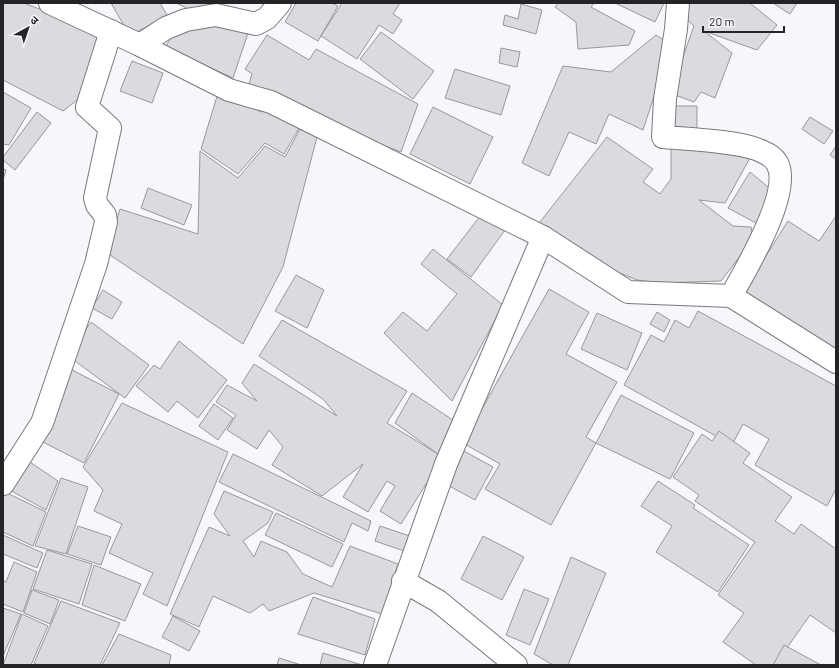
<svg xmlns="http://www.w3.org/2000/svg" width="839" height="668" viewBox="0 0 839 668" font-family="Barlow,'Noto Sans Devanagari',sans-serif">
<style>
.building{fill:#dcdadf;stroke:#99979b}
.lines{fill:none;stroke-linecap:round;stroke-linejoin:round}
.minor-casing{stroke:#78797d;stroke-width:24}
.minor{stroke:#fff;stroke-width:22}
</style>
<rect width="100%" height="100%" fill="#f6f7fb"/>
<g class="building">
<polygon points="3,3 24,3 106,35 81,97 63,111 3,80"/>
<polygon points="111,3 160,3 167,15 130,36"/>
<polygon points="176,3 223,3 202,15"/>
<polygon points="296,3 332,3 338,6 318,41 285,22"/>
<polygon points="342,3 400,3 393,14 402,20 393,34 379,25 357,59 321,36"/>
<polygon points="558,3 594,3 591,7 635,31 629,45 578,49 576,22 555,7"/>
<polygon points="615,3 664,3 655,22"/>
<polygon points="686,3 750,3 777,25 757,50 704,31 732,53 715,98 701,92 694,102 670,93 694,26 682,15"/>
<polygon points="773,3 797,3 790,14"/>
<polygon points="521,4 542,10 536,34 503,25 505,15 518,19"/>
<polygon points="211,19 249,30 233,78 165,47 178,27"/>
<polygon points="381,32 434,71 413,99 360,59"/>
<polygon points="267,35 309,60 316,49 418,104 401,152 334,127 248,87 252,74 245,69"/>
<polygon points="656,35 668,43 661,75 643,130 609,114 596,144 569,132 549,176 522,163 563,66 611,72"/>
<polygon points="501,48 520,52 517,67 499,63"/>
<polygon points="132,61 163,73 152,103 120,91"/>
<polygon points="455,69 510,86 501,115 445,98"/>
<polygon points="3,92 31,108 9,145 3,144"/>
<polygon points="218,93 262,112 267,107 302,123 284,154 265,143 238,174 201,149"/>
<polygon points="672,106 697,106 697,129 672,128"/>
<polygon points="433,107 493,137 470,184 410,154"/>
<polygon points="37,112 51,123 15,170 3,160 3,157"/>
<polygon points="810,117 833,131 824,144 802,129"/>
<polygon points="300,129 317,137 283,267 243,344 107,253 120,209 198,234 200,151 238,178 265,146 285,157"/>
<polygon points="607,137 653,169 643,182 660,194 671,179 671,145 750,158 725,203 699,200 733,226 751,227 753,239 721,281 659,283 637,280 600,265 536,227"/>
<polygon points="836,146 836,159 830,155"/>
<polygon points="3,169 6,170 3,180"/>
<polygon points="750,172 773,191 756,223 728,208"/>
<polygon points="148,188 192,205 184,225 141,208"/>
<polygon points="481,215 505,230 471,277 447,259"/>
<polygon points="836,216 836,349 744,291 788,221 819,241"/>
<polygon points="433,249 503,305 452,401 384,333 403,312 427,331 457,294 421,264"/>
<polygon points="296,275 324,290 307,328 275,311"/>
<polygon points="549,289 589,312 566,354 617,382 586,437 596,443 551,525 485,489 500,464 463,443"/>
<polygon points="103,290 122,302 112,319 92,308"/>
<polygon points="698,311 836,386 836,489 827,506 755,465 769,439 743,424 732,445 624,385 651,335 664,342 675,320 689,328"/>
<polygon points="657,312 670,320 664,332 650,324"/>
<polygon points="597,313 642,333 627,370 581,349"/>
<polygon points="282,320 407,391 387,423 443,457 401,524 380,511 395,486 387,481 368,512 343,497 363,464 322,496 272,465 283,447 269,430 257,449 227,430 236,415 216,402 227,385 257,401 242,383 254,364 337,416 323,399 259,356"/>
<polygon points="91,322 149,365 125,398 67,355"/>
<polygon points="179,341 227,380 198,418 177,401 168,412 136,386 154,365 160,369"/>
<polygon points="72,370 119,394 84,463 37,439"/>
<polygon points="412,393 459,424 438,454 395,423"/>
<polygon points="621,395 694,433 670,479 596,443"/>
<polygon points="122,403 228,452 167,606 143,594 153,573 109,553 122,524 94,511 103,490 83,467"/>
<polygon points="214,404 233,418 218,440 199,426"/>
<polygon points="719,431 750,453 743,463 792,497 775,521 794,534 801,524 836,549 836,633 810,615 775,665 756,665 723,642 744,613 718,595 755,542 695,501 699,495 673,477 702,434 712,441"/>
<polygon points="462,450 493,467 475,500 444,483"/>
<polygon points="233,454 371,521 368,531 352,523 344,542 219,482"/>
<polygon points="24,458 58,481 46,510 6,488"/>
<polygon points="61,478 88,487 66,554 35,546"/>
<polygon points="658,481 695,505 693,508 749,545 718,592 656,552 672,526 641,506"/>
<polygon points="3,491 46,512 33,546 3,532"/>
<polygon points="224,491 273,512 268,523 243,541 254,557 261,541 287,552 303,574 332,587 350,546 398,564 382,614 314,593 269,611 263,604 250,613 213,596 199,627 170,614 209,527 230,536 214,514"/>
<polygon points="276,513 343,544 332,567 265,535"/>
<polygon points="78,526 111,537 101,565 67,554"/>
<polygon points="380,526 410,536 404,551 375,541"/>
<polygon points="3,535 43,553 37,568 3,554"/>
<polygon points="483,536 524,557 502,600 461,579"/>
<polygon points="47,550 92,564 79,604 33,589"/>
<polygon points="571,557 606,573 568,665 553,665 534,654"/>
<polygon points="14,562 37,572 23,612 3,604 3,581 6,582"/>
<polygon points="94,565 141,584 125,621 82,605"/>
<polygon points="524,589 549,599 530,645 506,635"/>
<polygon points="32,590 59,600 50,624 24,613"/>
<polygon points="313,597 375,619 365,655 298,634"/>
<polygon points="61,601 120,623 100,665 38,665 34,663"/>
<polygon points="3,608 21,614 3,656"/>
<polygon points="22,614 48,626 31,665 3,665"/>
<polygon points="173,616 200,631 189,651 162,637"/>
<polygon points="119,634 171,655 169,665 102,665"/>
<polygon points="784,645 821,665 773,665"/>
<polygon points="323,653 362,665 320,665"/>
<polygon points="279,658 301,665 277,665"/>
</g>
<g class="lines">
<defs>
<g id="minor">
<polyline points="50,3 140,45 229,90 271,102 543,237 628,292 731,296 836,362"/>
<path d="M678 3 676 29 665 99 663 137C687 139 744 141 763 152 768 154 774 158 777 163 793 191 745 271 731 296"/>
<polyline points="140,45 166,28 186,20 216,15 256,24 267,18 280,3"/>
<polyline points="3,484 42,423 96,264 106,222 105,215 97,205 95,198 110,128 87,107 111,31"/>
<polyline points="403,581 438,601 516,665"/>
<polyline points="375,665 446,464 543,237"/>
</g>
</defs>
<use href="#minor" class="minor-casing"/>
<use href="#minor" class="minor"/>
</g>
<rect width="839" height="668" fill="none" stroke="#242426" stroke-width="8"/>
<g transform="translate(28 28) rotate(40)" stroke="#f6f7fb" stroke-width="3" paint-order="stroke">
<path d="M0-3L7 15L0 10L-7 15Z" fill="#242426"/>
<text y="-6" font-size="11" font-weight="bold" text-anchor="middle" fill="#242426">उ</text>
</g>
<path d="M703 26v6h81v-6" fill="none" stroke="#242426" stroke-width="2"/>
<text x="709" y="26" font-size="12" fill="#242426" stroke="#f6f7fb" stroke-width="3" paint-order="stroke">20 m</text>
</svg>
